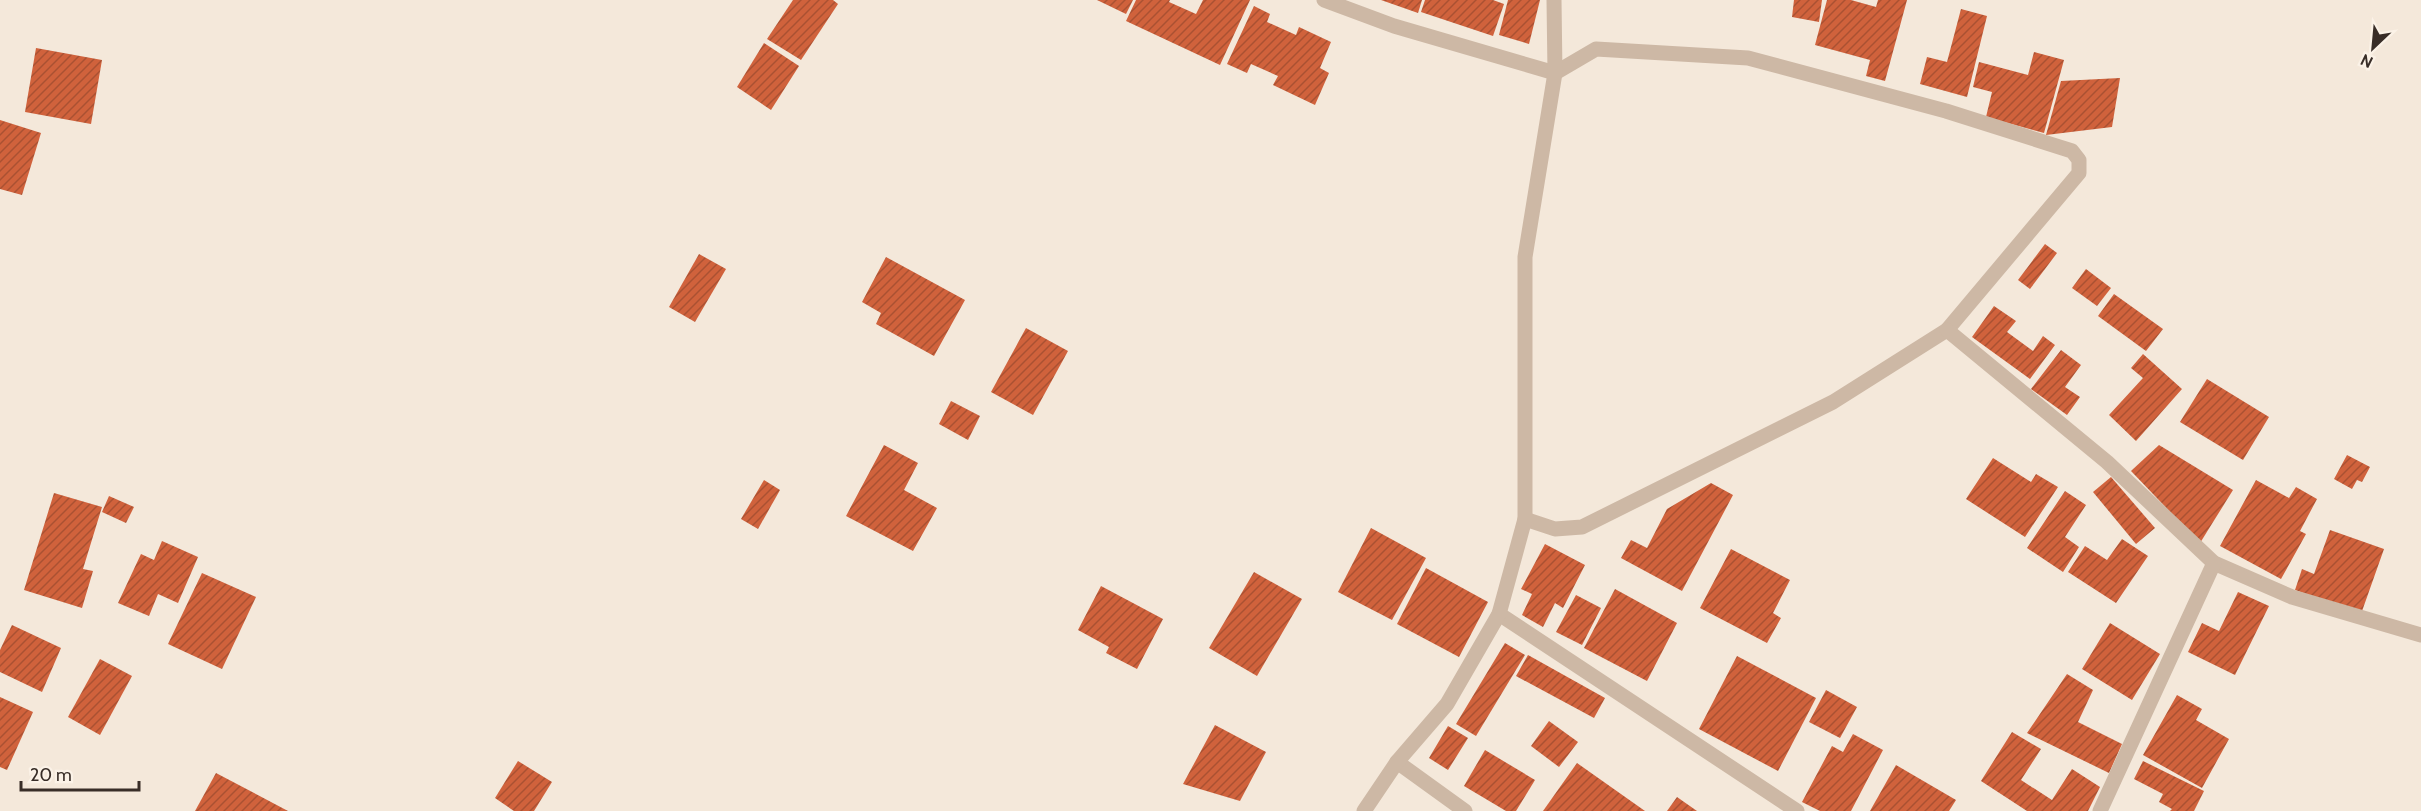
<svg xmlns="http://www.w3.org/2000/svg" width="2421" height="811" viewBox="0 0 2421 811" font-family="Cabin,sans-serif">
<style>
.building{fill:url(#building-hatch)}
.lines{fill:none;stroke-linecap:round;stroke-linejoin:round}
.street{stroke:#cdb8a5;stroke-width:15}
</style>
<defs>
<pattern id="building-hatch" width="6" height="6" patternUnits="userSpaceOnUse" patternTransform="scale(1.5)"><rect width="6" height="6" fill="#d0623c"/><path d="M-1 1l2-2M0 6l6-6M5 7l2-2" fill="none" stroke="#aa5132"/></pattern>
</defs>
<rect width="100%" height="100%" fill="#f4e8da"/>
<g class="building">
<polygon points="793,0 833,0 838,4 801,60 767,39"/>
<polygon points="1097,0 1133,0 1126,14"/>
<polygon points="1136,0 1170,0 1169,2 1196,14 1203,0 1250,0 1220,65 1126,21"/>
<polygon points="1381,0 1422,0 1418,13"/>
<polygon points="1425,0 1493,0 1504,4 1493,36 1421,12"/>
<polygon points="1508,0 1540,0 1529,44 1499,35"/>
<polygon points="1794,0 1822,0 1819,22 1792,17"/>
<polygon points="1827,0 1851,0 1876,7 1878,0 1907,0 1885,81 1866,76 1870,60 1815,45"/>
<polygon points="1254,6 1270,14 1267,22 1296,35 1299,27 1331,42 1320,68 1329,73 1315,105 1273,85 1278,76 1251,64 1247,73 1227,64"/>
<polygon points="1961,9 1987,16 1967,97 1920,84 1927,57 1947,62"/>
<polygon points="764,43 799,66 771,110 737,87"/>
<polygon points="36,48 102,60 91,124 25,112"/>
<polygon points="2034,52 2064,60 2044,133 1986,117 1992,92 1973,87 1979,62 2028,75"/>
<polygon points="2120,78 2112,127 2046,135 2061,81"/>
<polygon points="0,120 41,133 22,195 0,189"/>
<polygon points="2045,244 2057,253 2030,289 2018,280"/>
<polygon points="699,254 726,269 695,322 669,307"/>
<polygon points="886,257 965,300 934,356 876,324 881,313 862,302"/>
<polygon points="2086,269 2111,288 2097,306 2072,288"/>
<polygon points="2114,294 2163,329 2146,351 2098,316"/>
<polygon points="1994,306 2016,321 2007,332 2033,351 2043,336 2055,345 2030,379 1972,337"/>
<polygon points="1026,328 1068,351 1033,415 991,392"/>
<polygon points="2061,350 2081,365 2065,387 2080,397 2067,415 2031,389"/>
<polygon points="2143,354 2182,389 2136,441 2109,415 2143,378 2131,368"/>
<polygon points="2207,379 2269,417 2243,460 2180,422"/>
<polygon points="951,401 980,416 968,440 939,424"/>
<polygon points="884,445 918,463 904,490 937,508 913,551 846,516"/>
<polygon points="2159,445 2233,490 2200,543 2131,471"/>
<polygon points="2347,455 2370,467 2362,482 2357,480 2352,489 2334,479"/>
<polygon points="1993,458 2031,482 2036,474 2058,487 2025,537 1966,499"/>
<polygon points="2111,477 2155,528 2136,544 2093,492"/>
<polygon points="764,480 780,490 758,529 741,519"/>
<polygon points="2256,480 2289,498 2296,487 2317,499 2300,531 2306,534 2281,579 2220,546"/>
<polygon points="1711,483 1733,495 1682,591 1621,558 1631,540 1647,548 1667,509"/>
<polygon points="2065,491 2086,505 2065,537 2079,547 2063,572 2027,548"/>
<polygon points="54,493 102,507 83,569 93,571 82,608 24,590"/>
<polygon points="109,496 134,507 126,523 102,512"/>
<polygon points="1371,528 1426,558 1392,620 1338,592"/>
<polygon points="2330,530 2384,549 2361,614 2295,590 2302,569 2314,574"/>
<polygon points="2122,539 2148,556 2116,603 2068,572 2085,546 2107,560"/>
<polygon points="162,541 198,557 178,603 158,594 149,616 118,603 141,554 154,560"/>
<polygon points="1545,544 1585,565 1563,608 1555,603 1543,627 1522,615 1532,594 1521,589"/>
<polygon points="1731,549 1790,580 1773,613 1781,618 1767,643 1700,608"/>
<polygon points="1426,568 1488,602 1459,657 1397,624"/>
<polygon points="1254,572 1302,599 1257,676 1209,648"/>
<polygon points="202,573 256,597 222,669 168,644"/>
<polygon points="1101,586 1163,619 1137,669 1106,653 1109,647 1078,630"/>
<polygon points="1615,589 1677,623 1647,681 1584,648"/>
<polygon points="2238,592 2269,606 2235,675 2188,652 2202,623 2219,631"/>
<polygon points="1576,595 1601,608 1582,645 1556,632"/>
<polygon points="2110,623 2160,654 2132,700 2082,669"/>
<polygon points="12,625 61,648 42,692 0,672 0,650"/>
<polygon points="1505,643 1525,655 1476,736 1456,724"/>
<polygon points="1528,655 1605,698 1594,718 1516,676"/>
<polygon points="1737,656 1816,698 1778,771 1699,729"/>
<polygon points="100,659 132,676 100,735 68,717"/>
<polygon points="2067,674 2093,690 2078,722 2122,744 2109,773 2027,733"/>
<polygon points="1826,690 1857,707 1840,738 1809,722"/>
<polygon points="2177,695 2202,709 2196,720 2229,739 2202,788 2143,755"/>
<polygon points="0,697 33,712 7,770 0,767"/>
<polygon points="1549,721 1578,742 1559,767 1531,746"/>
<polygon points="1215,725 1266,752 1240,801 1183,784"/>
<polygon points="1448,726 1468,738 1448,770 1429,758"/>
<polygon points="2012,732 2041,749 2021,780 2052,800 2072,769 2100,787 2088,811 2027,811 1981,781"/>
<polygon points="1853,734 1883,750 1851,811 1820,811 1802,802 1832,746 1843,752"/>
<polygon points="1485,750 1535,780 1516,811 1506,811 1464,786"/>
<polygon points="518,761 552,782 534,811 514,811 495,798"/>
<polygon points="2143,761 2204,791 2194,811 2170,811 2172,809 2159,802 2163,794 2134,779"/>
<polygon points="1577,763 1645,811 1543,811"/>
<polygon points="1896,765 1956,800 1949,811 1870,811"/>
<polygon points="216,773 288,811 195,811"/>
<polygon points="1677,797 1697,811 1667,811"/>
</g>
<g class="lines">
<g class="street">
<polyline points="1324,0 1394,26 1555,73 1596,49 1748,58 1946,111 2072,151 2079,160 2079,173 1947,330 1833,402 1582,527 1555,529 1525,519"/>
<polyline points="1947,330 2107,462 2214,563 2292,597 2421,635"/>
<polyline points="1499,614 1797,811"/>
<polyline points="1397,762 1465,811"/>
<polyline points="1364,811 1397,762 1447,704 1499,614 1525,519 1525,257 1555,73 1554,0"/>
<polyline points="2100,811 2214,563"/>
</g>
</g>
<g transform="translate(2373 48) rotate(206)" stroke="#fbf2e7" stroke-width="4.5" paint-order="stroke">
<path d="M0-4.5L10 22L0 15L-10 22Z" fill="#382d27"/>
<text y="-9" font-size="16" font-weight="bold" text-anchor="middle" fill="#382d27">N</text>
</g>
<path d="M21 781v9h118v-9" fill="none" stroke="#382d27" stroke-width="3"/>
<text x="30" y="781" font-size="18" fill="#382d27" stroke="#fbf2e7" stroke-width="4.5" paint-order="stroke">20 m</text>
</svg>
